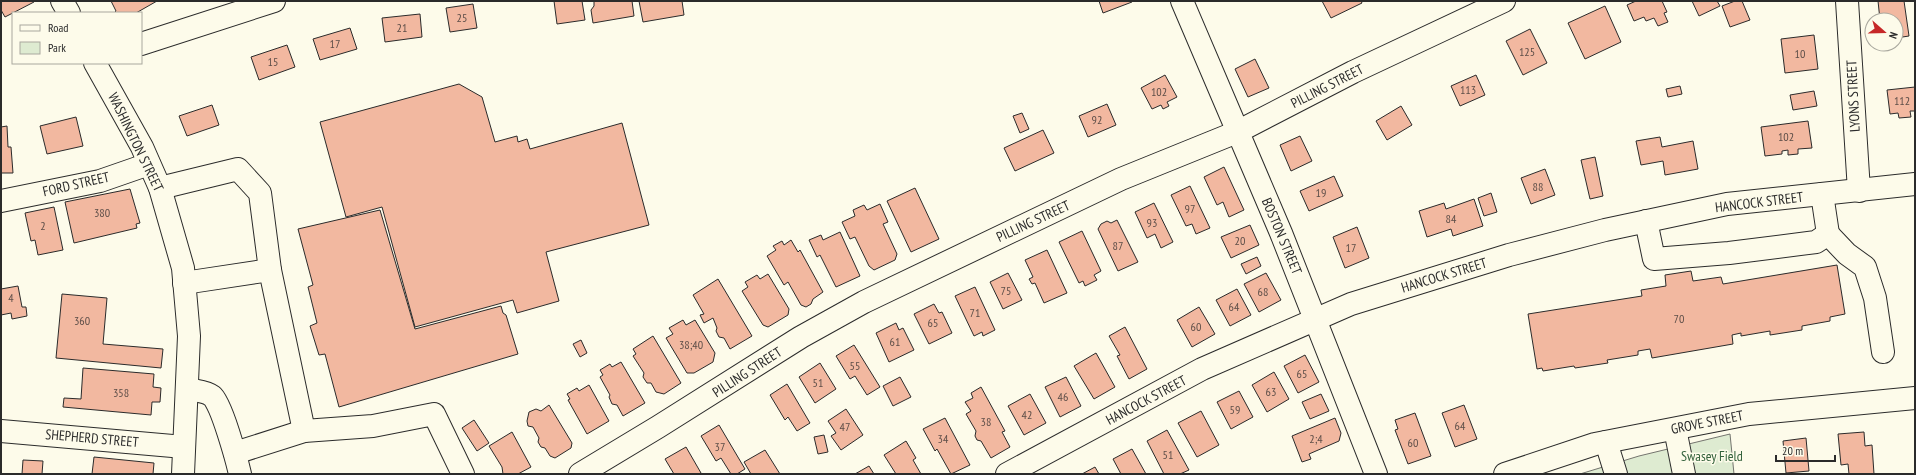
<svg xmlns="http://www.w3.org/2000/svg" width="1916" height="475" viewBox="0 0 1916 475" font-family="'PT Sans Narrow',sans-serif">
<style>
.green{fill:#deebd1;stroke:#74746e}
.building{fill:#f2b8a0;stroke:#2b2b2b}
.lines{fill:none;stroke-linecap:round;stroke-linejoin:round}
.minor-casing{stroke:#2b2b2b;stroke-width:24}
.minor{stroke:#fdfbea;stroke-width:22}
.labels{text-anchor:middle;stroke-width:3;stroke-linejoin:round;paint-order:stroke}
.number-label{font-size:12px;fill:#5d4e48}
.street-label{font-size:14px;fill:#2b2b2b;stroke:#fdfbea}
.park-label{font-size:14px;fill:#34623c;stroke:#fdfbea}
</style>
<rect width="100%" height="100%" fill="#fdfbea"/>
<polygon class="green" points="1730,434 1734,474 1580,474 1639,456"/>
<g class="building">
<polygon points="1,1 33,1 34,2 5,17 1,10"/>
<polygon points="111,1 157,1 136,13 114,13 116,11"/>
<polygon points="554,1 582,1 585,20 557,24"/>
<polygon points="594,1 632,1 634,16 593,23 591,10 594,6"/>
<polygon points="639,1 682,1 684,15 643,22"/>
<polygon points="1099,1 1131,1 1132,2 1103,13"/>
<polygon points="1322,1 1361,1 1362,3 1331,18"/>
<polygon points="1636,1 1662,1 1667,12 1664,13 1668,22 1658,26 1654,18 1646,21 1644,17 1634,21 1627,5"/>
<polygon points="1692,1 1717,1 1720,6 1699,16"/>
<polygon points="1735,1 1742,1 1750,20 1730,27 1722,6"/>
<polygon points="1878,1 1904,1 1909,36 1896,38 1896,20 1880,20"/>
<polygon points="473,4 477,28 450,32 446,8"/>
<polygon points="1605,6 1621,42 1585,59 1568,23"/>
<polygon points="420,14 422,37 385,42 382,18"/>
<polygon points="350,28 357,49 320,60 313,39"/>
<polygon points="1530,29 1547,63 1523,75 1506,41"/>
<polygon points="1814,35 1818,69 1785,73 1781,39"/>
<polygon points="287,45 295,67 259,80 251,57"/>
<polygon points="1255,59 1269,88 1248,97 1235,69"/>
<polygon points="1165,75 1177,97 1167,102 1169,106 1163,109 1161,105 1152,109 1141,88"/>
<polygon points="1476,75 1485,95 1460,106 1451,86"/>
<polygon points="459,84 482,97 495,142 517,136 518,142 527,139 530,149 622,123 649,225 546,252 559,301 517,313 513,300 415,327 382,207 346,217 320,122"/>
<polygon points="1680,86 1682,94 1668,97 1666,89"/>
<polygon points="1915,87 1915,111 1910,111 1911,117 1899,118 1898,113 1890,114 1887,90"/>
<polygon points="1814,91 1817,106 1793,110 1790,95"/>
<polygon points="1107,104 1116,125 1088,137 1079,116"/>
<polygon points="212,105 219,125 187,136 179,116"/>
<polygon points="1401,106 1412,125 1387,140 1376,121"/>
<polygon points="1022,113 1029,129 1020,133 1013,116"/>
<polygon points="76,117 83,146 47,154 40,126"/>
<polygon points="1808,121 1812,148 1798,149 1798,154 1788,155 1788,150 1782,151 1782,154 1765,156 1761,127"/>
<polygon points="7,126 8,147 11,147 13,173 1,173 1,127"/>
<polygon points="1043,130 1054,153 1015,171 1004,148"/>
<polygon points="1300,136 1312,161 1291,171 1280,145"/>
<polygon points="1660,137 1662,147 1693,141 1698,169 1665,175 1663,161 1641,165 1636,141"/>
<polygon points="1595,157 1603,196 1590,199 1581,160"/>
<polygon points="1224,167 1244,210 1229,217 1223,202 1217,205 1204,177"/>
<polygon points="1545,169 1555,195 1531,204 1521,178"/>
<polygon points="1334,176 1343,196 1309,211 1300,191"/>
<polygon points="1190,186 1210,228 1196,234 1192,224 1186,226 1171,195"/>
<polygon points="915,188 939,239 911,252 887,201"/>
<polygon points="130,189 140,223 136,224 137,228 74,243 65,202"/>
<polygon points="1491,193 1497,212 1484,216 1478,198"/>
<polygon points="1474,199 1483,226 1453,236 1451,229 1427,237 1419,211 1444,203 1446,209"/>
<polygon points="1154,203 1173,242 1161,248 1155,234 1147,238 1135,212"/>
<polygon points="880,204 888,222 883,224 897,254 895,260 874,270 869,266 855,237 850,239 842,222 855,216 853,210 864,205 867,210"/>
<polygon points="54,207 63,250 38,255 35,240 31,241 25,213"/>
<polygon points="380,210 415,329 501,306 503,313 506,315 518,354 339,407 325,354 319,355 310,326 317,323 308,287 313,285 298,229"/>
<polygon points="1117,220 1138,262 1118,271 1098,229 1101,224 1107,221 1111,223"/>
<polygon points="1250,225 1259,245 1231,258 1221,237"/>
<polygon points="1357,227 1369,258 1345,268 1333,237"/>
<polygon points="1082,231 1101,271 1094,275 1097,280 1085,286 1083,281 1079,283 1059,242"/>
<polygon points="840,232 860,276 836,287 820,255 817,257 809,240 821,235 823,240"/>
<polygon points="791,240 798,252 800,250 823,292 813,299 811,304 806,307 801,305 788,282 784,285 767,256 776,250 773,246 782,241 784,245"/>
<polygon points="1047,250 1067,293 1044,303 1035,283 1032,284 1029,279 1033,277 1025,260"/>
<polygon points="1257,257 1261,266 1246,274 1241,264"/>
<polygon points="1837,265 1845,314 1830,317 1830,321 1802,326 1802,330 1770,335 1770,331 1741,336 1741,333 1732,335 1733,344 1652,358 1650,349 1638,351 1638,355 1607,360 1608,363 1575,368 1574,366 1543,371 1542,368 1537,369 1528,314 1642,296 1641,290 1666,286 1665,275 1691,271 1693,281 1721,277 1723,284"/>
<polygon points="1008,273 1022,300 1003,309 990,282"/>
<polygon points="1266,273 1281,300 1259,312 1244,284"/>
<polygon points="768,274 789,309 788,315 768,327 763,325 742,291 748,287 745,282 757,275 760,279"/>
<polygon points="718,279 752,336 730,349 724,338 719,337 716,331 717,328 713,318 704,323 700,315 704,314 693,295"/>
<polygon points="18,286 22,307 26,307 27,316 12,319 11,313 1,315 1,289"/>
<polygon points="975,287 995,330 983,336 982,332 974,336 955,296"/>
<polygon points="1237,289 1251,315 1230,326 1216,300"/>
<polygon points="62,294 107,298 103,344 163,349 161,368 56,358"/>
<polygon points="934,304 939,313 942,312 952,333 929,344 914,314"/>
<polygon points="1199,307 1215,334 1192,347 1177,320"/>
<polygon points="683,320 686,325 695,320 715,353 713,362 694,373 687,373 666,338 673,334 669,328"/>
<polygon points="896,323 899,330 903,328 914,350 889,362 876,333"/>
<polygon points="1125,327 1147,369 1129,379 1117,356 1120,355 1109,336"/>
<polygon points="653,336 681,383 664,394 656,392 651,383 647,383 643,377 644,373 633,356 636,354 633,349"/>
<polygon points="581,340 587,353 580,357 573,344"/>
<polygon points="854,345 880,387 867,395 855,376 850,379 836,356"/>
<polygon points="1096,353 1115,387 1094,399 1074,366"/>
<polygon points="1305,355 1319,382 1298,393 1284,366"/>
<polygon points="621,362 645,403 623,416 617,405 612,404 609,397 610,395 600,377 603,375 600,370 610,364 612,367"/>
<polygon points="820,363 836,389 815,403 799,377"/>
<polygon points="83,368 154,374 153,387 161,388 160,402 152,402 151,415 63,407 64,398 81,399"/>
<polygon points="1274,372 1289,399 1267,412 1252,385"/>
<polygon points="900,377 911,397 893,406 883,386"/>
<polygon points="1066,377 1081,406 1060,417 1045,387"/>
<polygon points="787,384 810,423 797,431 788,417 785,420 770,395"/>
<polygon points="589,385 609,421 587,434 568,400 570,399 567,394 577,388 579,391"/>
<polygon points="981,387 1005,431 1002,432 1010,447 991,458 981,441 977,440 975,436 976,431 966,414 971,411 965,402 973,398 971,393"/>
<polygon points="1239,391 1253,417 1231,429 1217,402"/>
<polygon points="1030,394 1046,423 1024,435 1008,406"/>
<polygon points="1321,394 1329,411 1310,419 1302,402"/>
<polygon points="549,405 572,443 571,448 555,458 550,456 545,448 541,447 538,442 539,438 533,427 528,426 527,421 529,412 536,409 541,411"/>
<polygon points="1464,405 1477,439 1455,447 1442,413"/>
<polygon points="846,409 863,435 841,450 831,436 836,433 828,421"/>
<polygon points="1201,411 1219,445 1197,457 1178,423"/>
<polygon points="1415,413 1431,456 1408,464 1395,430 1398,429 1395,420"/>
<polygon points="945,418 970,465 951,474 937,449 935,451 923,429"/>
<polygon points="1335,418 1341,433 1339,441 1309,454 1311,459 1302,462 1292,436"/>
<polygon points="474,420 489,443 477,451 462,428"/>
<polygon points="719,425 745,469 737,474 731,474 721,458 716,461 701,436"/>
<polygon points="1167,430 1189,470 1180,474 1164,474 1147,441"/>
<polygon points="512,432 531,467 518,474 503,474 502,467 489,446"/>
<polygon points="1864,432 1865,446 1872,445 1874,474 1849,474 1848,464 1841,465 1838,434"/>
<polygon points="824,435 828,452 818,454 814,437"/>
<polygon points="1806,438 1809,471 1786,473 1783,441"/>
<polygon points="906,441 916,458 913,460 921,474 896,474 884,455"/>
<polygon points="686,447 701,473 699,474 674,474 665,459"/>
<polygon points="1132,449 1146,474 1121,474 1113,459"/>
<polygon points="765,450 780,474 751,474 744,462"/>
<polygon points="94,457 154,463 153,474 92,474"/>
<polygon points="23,460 43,461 42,474 22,474"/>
<polygon points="869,466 874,474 855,474"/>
<polygon points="1095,467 1099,474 1082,474"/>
</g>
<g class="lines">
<defs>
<g id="minor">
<polyline points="62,1 69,13"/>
<polyline points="1182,1 1281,233 1376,474"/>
<polyline points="1847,1 1859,191"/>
<polyline points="141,44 274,1"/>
<polyline points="95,63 142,147 160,188 183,268 189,336 183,474"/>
<polyline points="160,188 238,169 260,193 270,270"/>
<polyline points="1,201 100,181 149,164"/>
<polyline points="1646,221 1654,259 1729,253 1816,242 1828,234 1822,194"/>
<polyline points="1828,234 1847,254 1865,267 1875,298 1883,352"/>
<polyline points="184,283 270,270 304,431"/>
<path d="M188 389C195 391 206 391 212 396 221 402 237 461 240 474"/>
<polyline points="1675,429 1684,474"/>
<polyline points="1,431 184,447"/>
<polyline points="1606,442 1616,474"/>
<polyline points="235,453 304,431 373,426 434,414 463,474"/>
<polyline points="580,474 658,427 801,337 864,302 1121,179 1237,132 1353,72 1504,1"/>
<polyline points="1007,474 1202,369 1351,304 1509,255 1605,230 1727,204 1915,184"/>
<polyline points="1505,474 1595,444 1749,414 1915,398"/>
</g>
</defs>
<use href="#minor" class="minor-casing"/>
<use href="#minor" class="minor"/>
</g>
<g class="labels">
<g class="number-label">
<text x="462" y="22">25</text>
<text x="402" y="32">21</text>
<text x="335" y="48">17</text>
<text x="1527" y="56">125</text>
<text x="1800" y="58">10</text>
<text x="273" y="66">15</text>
<text x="1468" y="94">113</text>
<text x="1159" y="96">102</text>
<text x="1902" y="105">112</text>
<text x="1097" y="124">92</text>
<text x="1786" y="141">102</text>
<text x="1538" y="191">88</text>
<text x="1321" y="197">19</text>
<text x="1190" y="213">97</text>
<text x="102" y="217">380</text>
<text x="1451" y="223">84</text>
<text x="1152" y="227">93</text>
<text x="43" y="230">2</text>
<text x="1240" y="245">20</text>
<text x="1118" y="250">87</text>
<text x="1351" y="252">17</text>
<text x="1006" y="295">75</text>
<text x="1263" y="296">68</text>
<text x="11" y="302">4</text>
<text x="1234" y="311">64</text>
<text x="975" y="317">71</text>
<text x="1679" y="323">70</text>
<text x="82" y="325">360</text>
<text x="933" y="327">65</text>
<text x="1196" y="331">60</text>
<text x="895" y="346">61</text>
<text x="691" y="349">38;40</text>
<text x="855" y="370">55</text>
<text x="1302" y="378">65</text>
<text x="818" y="387">51</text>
<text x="1271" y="396">63</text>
<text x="121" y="397">358</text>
<text x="1063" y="401">46</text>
<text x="1235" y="414">59</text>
<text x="1027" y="419">42</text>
<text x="986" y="426">38</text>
<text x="1460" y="430">64</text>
<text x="845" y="431">47</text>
<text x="943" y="443">34</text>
<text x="1316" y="443">2;4</text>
<text x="1413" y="447">60</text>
<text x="720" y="451">37</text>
<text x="1168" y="459">51</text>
</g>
<g class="street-label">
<text transform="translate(1327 86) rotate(-27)" y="5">PILLING STREET</text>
<text transform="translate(1853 96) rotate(-93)" y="5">LYONS STREET</text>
<text transform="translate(136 142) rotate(64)" y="5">WASHINGTON STREET</text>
<text transform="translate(76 184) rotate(-13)" y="5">FORD STREET</text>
<text transform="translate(1759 202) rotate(-7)" y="5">HANCOCK STREET</text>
<text transform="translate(1033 221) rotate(-25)" y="5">PILLING STREET</text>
<text transform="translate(1282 236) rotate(67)" y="5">BOSTON STREET</text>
<text transform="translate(1444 275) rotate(-17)" y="5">HANCOCK STREET</text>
<text transform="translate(747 372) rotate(-33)" y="5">PILLING STREET</text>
<text transform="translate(1146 400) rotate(-28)" y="5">HANCOCK STREET</text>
<text transform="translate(1707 422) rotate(-11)" y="5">GROVE STREET</text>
<text transform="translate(92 438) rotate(5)" y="5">SHEPHERD STREET</text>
</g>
<g class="park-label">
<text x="1712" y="461">Swasey Field</text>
</g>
</g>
<rect width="1916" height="475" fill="none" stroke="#2b2b2b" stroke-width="4"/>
<rect x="12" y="12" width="130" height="52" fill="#fdfbea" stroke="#a9a89e"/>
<rect x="20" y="25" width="20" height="6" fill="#fdfbea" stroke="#a9a89e"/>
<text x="48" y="32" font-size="12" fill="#2b2b2b">Road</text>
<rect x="20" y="42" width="20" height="12" fill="#deebd1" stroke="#a9a89e"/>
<text x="48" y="52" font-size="12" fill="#2b2b2b">Park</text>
<g transform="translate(1884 32) rotate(110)"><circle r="19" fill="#fdfbea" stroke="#a9a89e"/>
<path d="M0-3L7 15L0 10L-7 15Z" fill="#c62828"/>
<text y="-6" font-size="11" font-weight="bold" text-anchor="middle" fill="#2b2b2b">N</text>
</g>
<path d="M1776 455v6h59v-6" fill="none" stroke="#2b2b2b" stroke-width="2"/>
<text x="1782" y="455" font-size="12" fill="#2b2b2b" stroke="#fdfbea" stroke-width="3" paint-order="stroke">20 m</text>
</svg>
